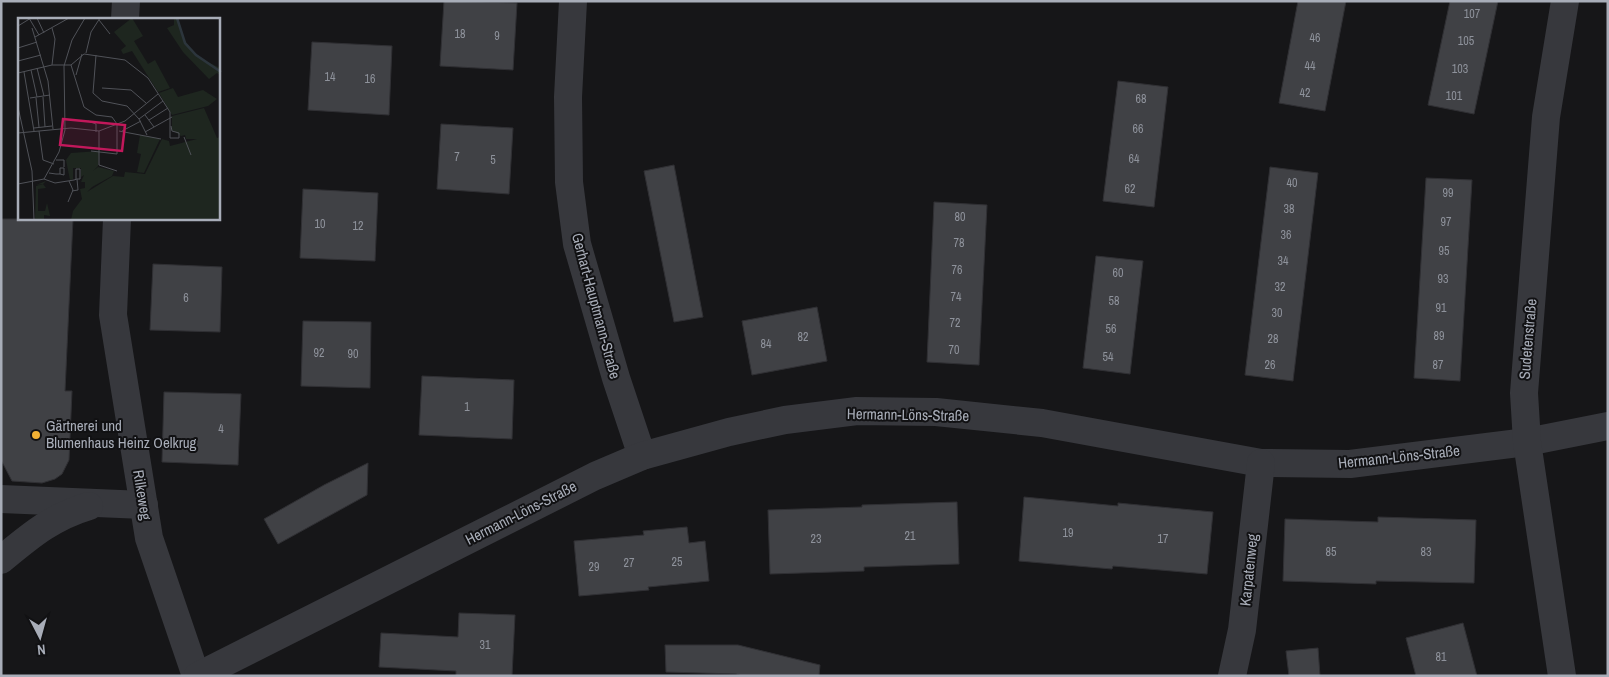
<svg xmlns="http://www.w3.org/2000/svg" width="1609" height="677" viewBox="0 0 1609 677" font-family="'Archivo Narrow',sans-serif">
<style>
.building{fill:#404145;stroke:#303034}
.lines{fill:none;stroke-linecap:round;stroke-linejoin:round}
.minor{stroke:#37383d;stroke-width:28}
.poi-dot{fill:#f2b134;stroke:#111113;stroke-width:2}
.labels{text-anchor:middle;stroke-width:4;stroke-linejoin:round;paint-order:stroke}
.number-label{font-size:12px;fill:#8e929b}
.street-label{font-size:15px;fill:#a8adb8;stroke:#111113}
.poi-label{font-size:15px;fill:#a8adb8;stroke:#111113;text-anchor:start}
.inset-river{fill:none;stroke:#2c353c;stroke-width:2.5}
.inset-road{fill:none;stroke:#505258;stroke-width:1}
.view{fill:#c2185b;fill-opacity:0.15;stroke:#c2185b;stroke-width:2.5}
.inset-edge{fill:none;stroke:#a8adb8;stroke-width:2.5}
</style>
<rect width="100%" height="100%" fill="#161618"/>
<g class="building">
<polygon points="444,1 517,3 513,70 440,66"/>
<polygon points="1298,1 1346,1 1325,111 1279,103"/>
<polygon points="1450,1 1498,1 1474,114 1428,105"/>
<polygon points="312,42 392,46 389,115 308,110"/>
<polygon points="1118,81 1168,87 1154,207 1103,201"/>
<polygon points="441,124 513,128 509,194 437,189"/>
<polygon points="674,165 703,317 674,322 644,171"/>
<polygon points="1270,167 1318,173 1293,381 1245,375"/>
<polygon points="1426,178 1472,180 1460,381 1414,378"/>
<polygon points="303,189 378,193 375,261 300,258"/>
<polygon points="934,202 987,205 979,365 927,362"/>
<polygon points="1,219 73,219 65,391 72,391 69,460 62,474 55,479 42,483 12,481 1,460"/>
<polygon points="1096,256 1143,261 1130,374 1083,368"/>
<polygon points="153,264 222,267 220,332 150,330"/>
<polygon points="817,307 827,361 752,375 742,321"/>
<polygon points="303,321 371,322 370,388 301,386"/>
<polygon points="422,376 514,380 512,439 419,435"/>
<polygon points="164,392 241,394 238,465 162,462"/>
<polygon points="368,463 367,495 278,544 264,519 324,485"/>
<polygon points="1024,497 1118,506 1118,503 1213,512 1207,574 1113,566 1112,569 1019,561"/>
<polygon points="957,502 959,564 864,567 864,571 770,574 768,510 862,507 862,505"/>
<polygon points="1378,517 1476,520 1474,583 1376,581 1376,584 1283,581 1285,519 1378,522"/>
<polygon points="687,527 689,543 705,541 709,581 648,587 649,590 579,596 574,541 644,535 643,531"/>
<polygon points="459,613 515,615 512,676 456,676 456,671 379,667 381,633 458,637"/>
<polygon points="1463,623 1477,676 1416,676 1406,638"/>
<polygon points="665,645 738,645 820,665 819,676 742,676 736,674 666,672"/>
<polygon points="1318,648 1320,676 1289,676 1286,651"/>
</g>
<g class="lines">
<g class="minor">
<polyline points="573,1 568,97 569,182 577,244 616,378 642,456"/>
<polyline points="125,19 126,1"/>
<polyline points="117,219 113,315 149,538 196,676"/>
<polyline points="1,499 144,505"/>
<path d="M1 560C30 536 52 517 89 506"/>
<polyline points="198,676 595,476 642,456 729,432 785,420 857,411 936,412 1042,423 1261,463 1350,464 1527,442 1608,426"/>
<polyline points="1232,676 1242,630 1261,463"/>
<polyline points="1562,676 1527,442 1524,393 1546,117 1565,1"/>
</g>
</g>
<circle class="poi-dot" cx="36" cy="435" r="5"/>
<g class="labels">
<g class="number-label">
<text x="1472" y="18">107</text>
<text x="460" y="38">18</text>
<text x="497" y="40">9</text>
<text x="1315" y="42">46</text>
<text x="1466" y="45">105</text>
<text x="1310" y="70">44</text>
<text x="1460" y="73">103</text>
<text x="330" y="81">14</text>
<text x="370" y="83">16</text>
<text x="1305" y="97">42</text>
<text x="1454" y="100">101</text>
<text x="1141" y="103">68</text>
<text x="1138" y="133">66</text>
<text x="457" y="161">7</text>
<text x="1134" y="163">64</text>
<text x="493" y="164">5</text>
<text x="1292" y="187">40</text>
<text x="1130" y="193">62</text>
<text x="1448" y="197">99</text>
<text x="1289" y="213">38</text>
<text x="960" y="221">80</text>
<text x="1446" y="226">97</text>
<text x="320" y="228">10</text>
<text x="358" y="230">12</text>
<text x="1286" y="239">36</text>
<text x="959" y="247">78</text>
<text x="1444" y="255">95</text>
<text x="1283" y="265">34</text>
<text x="957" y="274">76</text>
<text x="1118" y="277">60</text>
<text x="1443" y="283">93</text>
<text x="1280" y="291">32</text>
<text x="956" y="301">74</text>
<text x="186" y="302">6</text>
<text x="1114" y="305">58</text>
<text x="1441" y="312">91</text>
<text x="1277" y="317">30</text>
<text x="955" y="327">72</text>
<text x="1111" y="333">56</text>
<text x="1439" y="340">89</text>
<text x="803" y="341">82</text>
<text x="1273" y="343">28</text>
<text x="766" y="348">84</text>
<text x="954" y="354">70</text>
<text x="319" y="357">92</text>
<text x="353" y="358">90</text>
<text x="1108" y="361">54</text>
<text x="1270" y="369">26</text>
<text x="1438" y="369">87</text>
<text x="467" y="411">1</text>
<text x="221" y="433">4</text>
<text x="1068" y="537">19</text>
<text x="910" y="540">21</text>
<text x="816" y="543">23</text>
<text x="1163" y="543">17</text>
<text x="1331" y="556">85</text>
<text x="1426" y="556">83</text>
<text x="677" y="566">25</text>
<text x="629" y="567">27</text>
<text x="594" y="571">29</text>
<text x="485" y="649">31</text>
<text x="1441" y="661">81</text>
</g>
<g class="street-label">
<text transform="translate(596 306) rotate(75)" y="5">Gerhart-Hauptmann-Straße</text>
<text transform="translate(1528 339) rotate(-85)" y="5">Sudetenstraße</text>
<text transform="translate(908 415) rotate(1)" y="5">Hermann-Löns-Straße</text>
<text transform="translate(1399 457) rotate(-6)" y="5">Hermann-Löns-Straße</text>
<text transform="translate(142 495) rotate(81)" y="5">Rilkeweg</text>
<text transform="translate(521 513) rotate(-27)" y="5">Hermann-Löns-Straße</text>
<text transform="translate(1249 570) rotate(-84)" y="5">Karpatenweg</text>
</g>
<g class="poi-label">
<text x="46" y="431">Gärtnerei und<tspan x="46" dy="17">Blumenhaus Heinz Oelkrug</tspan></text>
</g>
</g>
<g transform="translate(18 18)">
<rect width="202" height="202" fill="#161618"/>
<path d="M114 0 125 18 116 23 130 46 137 42 152 70 140 74 114 33 105 36 103 32 108 28 96 14ZM156 0H160L166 21 178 38 202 50V57L199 55 191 61 165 34 149 10 156 7ZM155 70 160 79 185 72 199 81 190 88 154 97 141 75ZM186 90 199 120 202 119V202H53L55 193 64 181 62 171 67 170V164H63L66 157 63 159V150H55V161L52 162 48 142 53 135 81 133 80 148 75 153 80 149 96 153 94 158 74 169 69 174 95 158 106 159 107 154 127 156 144 121 151 123 152 128 179 121H168L167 117 163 118 154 112V98ZM122 117 142 121 126 155 119 154 123 136 119 135ZM28 163 25 166 28 170 20 171V193H27L29 185 33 202 32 198 26 197V202H17L18 168 25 166 18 167Z" fill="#1e261f"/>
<path class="inset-river" d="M159 0 167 25 178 37 203 54"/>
<path class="inset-road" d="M11 0 21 17M19 0 26 15M81 2 92 16M0 8 13 0M14 10 30 63 35 111M17 19 51 0M0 30 19 24M68 35 73 14 82 0M78 37 75 75 84 83 109 88 121 101 129 117M0 43 23 37M34 47 37 21 34 10M53 47 66 89 78 97 94 99 99 106V136L73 133M19 50 26 78M13 52 19 79M6 54 16 113M0 55 34 47H53L66 36 107 42 130 60 152 94V120H161V115L154 113 153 108M58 57 64 36M84 70 113 72 128 85M25 79 27 109M12 80 32 77M18 80 21 109M0 89 14 153 16 202M127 97 136 109M121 101 145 83M131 102 150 90M70 103 78 106V114M16 110 34 108M21 113 25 142 36 146M81 113V147L99 153M101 113 143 121M104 113 123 103M127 114 154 99M0 115 53 110 81 113 107 103 140 76M166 119 173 137M38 142H46V149M31 155 38 156H42L46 157V150H42V156M26 161 37 165 56 162 59 161H62V151H58V161M0 166 26 161 41 134 47 112 46 48 54 22 67 0M54 173 60 172 59 161M50 184 55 172 51 163"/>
<path class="view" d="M45 101 107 107 104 133 42 127Z"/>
<rect width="202" height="202" class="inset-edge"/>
</g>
<rect width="1609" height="677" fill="none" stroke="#a8adb8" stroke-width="5"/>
<g transform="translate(40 637) rotate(174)" stroke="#111113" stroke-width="4" paint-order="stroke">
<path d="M0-4L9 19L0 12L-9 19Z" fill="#a8adb8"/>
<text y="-8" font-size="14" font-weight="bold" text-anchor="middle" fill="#a8adb8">N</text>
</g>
</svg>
